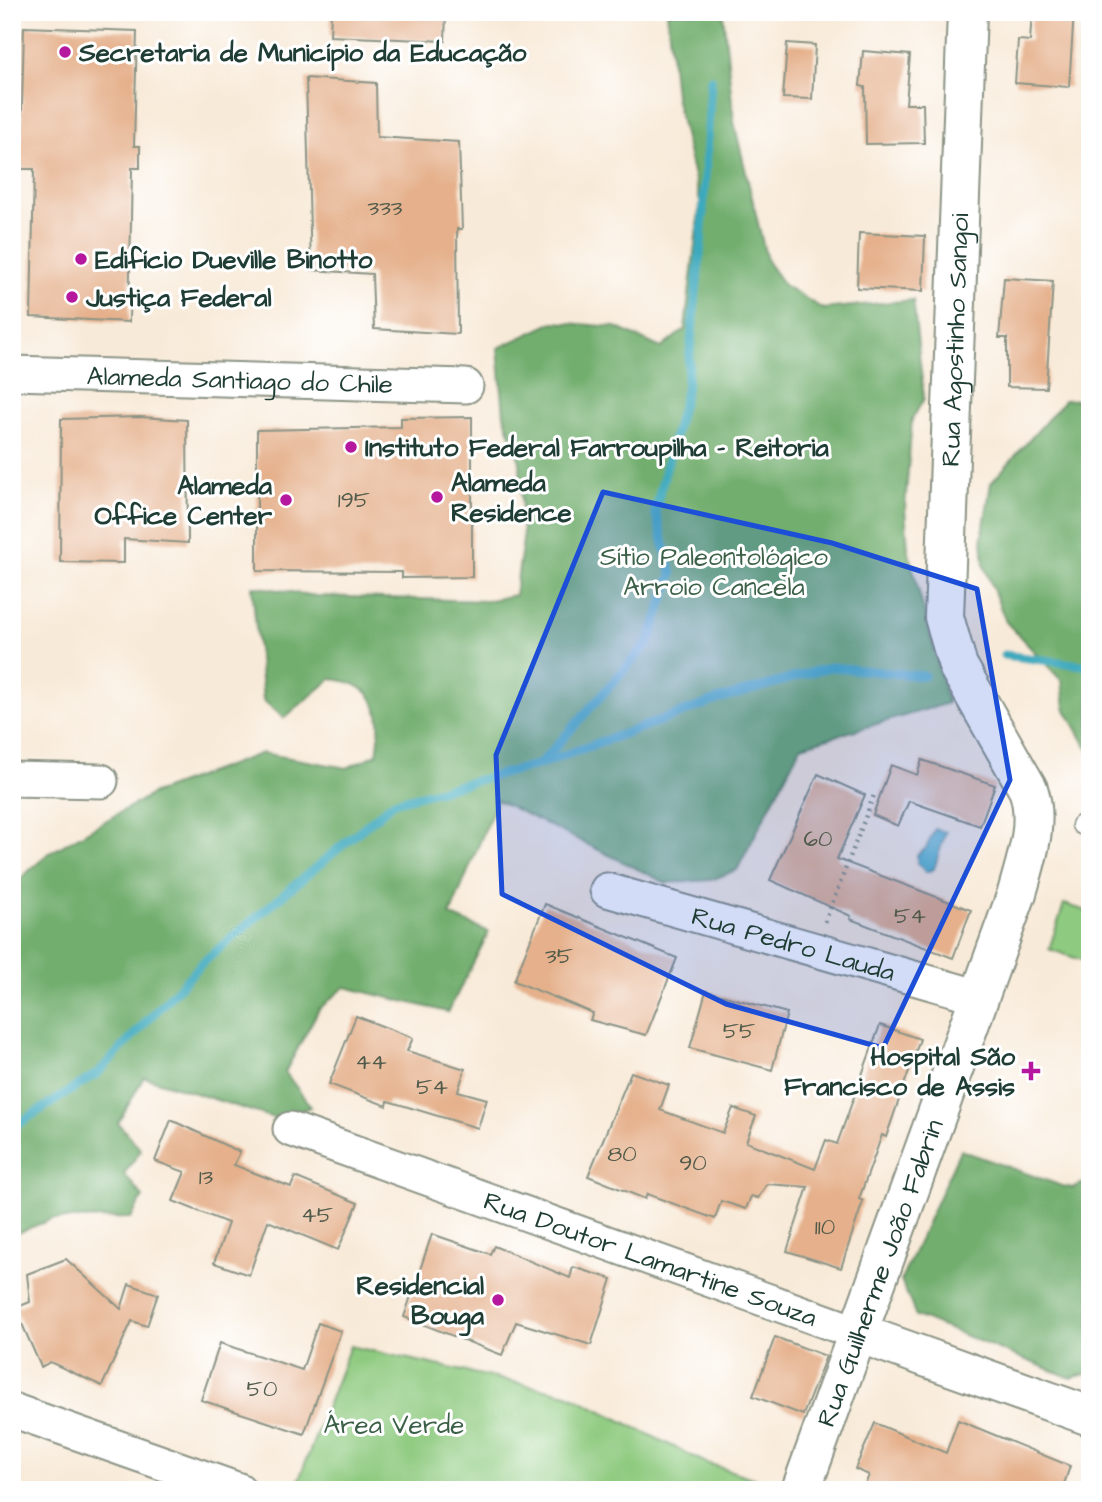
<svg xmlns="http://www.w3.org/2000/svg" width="1102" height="1502" viewBox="0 0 1102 1502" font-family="'Architects Daughter',sans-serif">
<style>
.green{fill:#8eca7f;stroke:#56845a;stroke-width:2}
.forest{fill:#72ae6e;stroke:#487651;stroke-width:2}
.water{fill:#3da9bd;stroke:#2e7378;stroke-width:2}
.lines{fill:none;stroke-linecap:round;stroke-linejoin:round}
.stream{stroke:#3da9bd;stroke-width:9}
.building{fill:#e5b08b}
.service-casing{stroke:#8c9486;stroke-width:21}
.minor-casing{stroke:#8c9486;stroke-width:37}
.tertiary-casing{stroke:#8c9486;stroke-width:42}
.path{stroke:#8c9486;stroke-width:4.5;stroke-dasharray:2 5;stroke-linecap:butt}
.service{stroke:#fff;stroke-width:18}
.minor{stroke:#fff;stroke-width:33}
.tertiary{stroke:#fff;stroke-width:38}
.marked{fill:#1d4ed8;fill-opacity:0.2;stroke:#1d4ed8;stroke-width:5;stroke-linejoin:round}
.poi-dot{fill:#b5179e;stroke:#fff;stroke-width:2.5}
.labels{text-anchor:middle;stroke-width:6;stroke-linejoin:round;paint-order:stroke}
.number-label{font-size:23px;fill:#505a4a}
.poi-label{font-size:26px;font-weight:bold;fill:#1f3d34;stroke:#fff;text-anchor:start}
.street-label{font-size:26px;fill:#1f3d34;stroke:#fff}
.park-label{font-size:26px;fill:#3b6047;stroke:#fff}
</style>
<rect width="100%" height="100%" fill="#fff"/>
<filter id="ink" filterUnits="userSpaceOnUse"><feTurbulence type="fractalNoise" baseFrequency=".0143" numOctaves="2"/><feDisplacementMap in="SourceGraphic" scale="14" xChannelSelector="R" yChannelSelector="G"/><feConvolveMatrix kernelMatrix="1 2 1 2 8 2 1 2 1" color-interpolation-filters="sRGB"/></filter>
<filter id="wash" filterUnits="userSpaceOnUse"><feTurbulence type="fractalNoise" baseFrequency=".00686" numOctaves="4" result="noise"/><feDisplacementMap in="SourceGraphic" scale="28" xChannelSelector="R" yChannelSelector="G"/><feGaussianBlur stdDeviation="1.57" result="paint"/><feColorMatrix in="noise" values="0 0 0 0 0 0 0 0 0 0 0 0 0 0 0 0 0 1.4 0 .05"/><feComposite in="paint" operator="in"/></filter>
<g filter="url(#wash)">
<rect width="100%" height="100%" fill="#f8ead8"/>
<g class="green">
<polygon points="1064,904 1090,912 1090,963 1049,949"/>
<polygon points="350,1346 568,1394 704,1462 774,1485 772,1490 295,1490"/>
</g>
<g class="forest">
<path d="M667 12H723L734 122 767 261 784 285 823 309 913 300 924 399 912 419 905 508 908 550 948 703 801 746 737 870 711 880 666 883 497 800 450 915 489 932 448 1012 345 987 319 1009 285 1072 311 1107 277 1119 144 1077 118 1123 141 1150 124 1174 143 1197 131 1218 52 1219 12 1235V886L48 854 154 793 262 753 347 768 377 754C384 713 378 683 331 679L284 718 263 700 252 586 316 596 485 601 515 595 523 540 520 462 504 415 498 348 554 322 616 327 661 348 685 329 700 202 675 96Z"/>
<polygon points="1090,399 1088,438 1090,753 1065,708 1062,681 1006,622 984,566 982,538 991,483 1065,400"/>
<polygon points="960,1150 1062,1186 1073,1188 1090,1180 1090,1373 1071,1378 916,1316 901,1280"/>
</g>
<polygon class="water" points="935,829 946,832 934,869 926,872 917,863 917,855 926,848"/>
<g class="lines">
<g class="stream">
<polyline points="1004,655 1090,666"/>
<polyline points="541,763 649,642 672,574 655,511 686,391 701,244 711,79"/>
<polyline points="12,1128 98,1073 203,962 394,802 540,764 717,700 830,667 924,676"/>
</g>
</g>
<g id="blocks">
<g class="building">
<polygon points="331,12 446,12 445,41 330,36"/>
<polygon points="1032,12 1074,12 1069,87 1015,83 1018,40 1030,41"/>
<polygon points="24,27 137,31 134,146 140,146 140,168 132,168 129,322 31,317 34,169 12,169 12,146 21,146"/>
<polygon points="787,43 815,45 812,99 783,98"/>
<polygon points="863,51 910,55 906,104 923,104 924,143 866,144 865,87 860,86"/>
<polygon points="306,78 376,83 377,137 459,142 462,229 457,229 458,334 374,329 372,274 311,270"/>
<polygon points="859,233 925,236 923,291 857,288"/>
<polygon points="1004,278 1053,281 1046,388 1007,387 1007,338 999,338"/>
<polygon points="140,417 187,420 188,543 124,539 124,563 60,562 61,419"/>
<polygon points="472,417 472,577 402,578 402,572 257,571 257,430 401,427 401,418"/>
<polygon points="922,760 995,785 980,826 909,801 898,826 873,815 891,765 917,775"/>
<polygon points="818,774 865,795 837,859 971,910 953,958 850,919 851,916 770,880"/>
<polygon points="545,904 677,958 646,1035 590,1020 593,1013 514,981"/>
<polygon points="706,991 787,1013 772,1070 690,1048"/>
<polygon points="356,1016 413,1038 407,1051 465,1069 458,1091 487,1099 478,1128 388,1101 387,1106 329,1084"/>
<polygon points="880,1025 920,1039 886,1137 882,1135 859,1199 863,1201 841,1268 787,1251 808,1187 767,1184 758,1198 751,1196 746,1209 721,1201 715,1219 647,1194 645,1199 588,1176 631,1072 669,1085 660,1110 723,1133 733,1108 756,1116 746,1142 815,1169 826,1140 837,1144"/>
<polygon points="171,1120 240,1152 234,1165 291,1187 295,1177 358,1203 338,1250 268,1221 249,1275 214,1263 228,1223 173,1201 185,1172 155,1161"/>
<polygon points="432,1234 490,1254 494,1246 570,1278 573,1267 612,1279 591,1345 516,1322 502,1355 404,1317"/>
<polygon points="66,1259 121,1309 129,1284 158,1294 147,1326 132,1321 102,1386 50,1362 41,1367 15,1308 30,1302 27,1274"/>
<polygon points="318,1323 341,1331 304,1434 201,1400 220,1343 302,1370"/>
<polygon points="775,1337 826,1356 803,1415 753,1396"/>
<polygon points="958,1420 1070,1466 1062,1490 863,1490 869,1475 855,1469 875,1423 946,1453"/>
</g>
</g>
</g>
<g filter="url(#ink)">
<use href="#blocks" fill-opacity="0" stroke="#8c9486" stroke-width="2"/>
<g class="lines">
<defs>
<polyline id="service" points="1081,825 1090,828"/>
<g id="minor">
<path id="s1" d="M12 373 466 386"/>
<polyline points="12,779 101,781"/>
<path id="s2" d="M607 890 980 997"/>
<path id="s3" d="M290 1129 858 1333"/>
<polyline points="12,1410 239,1490"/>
</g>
<g id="tertiary">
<polyline points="858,1333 1090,1416"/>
<path id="s4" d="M801 1490 1017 893C1026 860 1040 823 1028 789L958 666 944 617 967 12"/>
</g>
</defs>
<use href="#service" class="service-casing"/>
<use href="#minor" class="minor-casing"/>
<use href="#tertiary" class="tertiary-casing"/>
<polyline class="path" points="825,922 874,795"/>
<use href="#service" class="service"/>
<use href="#minor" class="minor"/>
<use href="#tertiary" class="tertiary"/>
</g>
</g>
<path class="marked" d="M603 492 832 543 977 589 1010 780 883 1048 726 1004 502 894 496 755Z"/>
<g class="poi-dot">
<circle cx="65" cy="52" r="7"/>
<circle cx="81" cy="259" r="7"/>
<circle cx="72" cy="297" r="7"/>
<circle cx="351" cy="447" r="7"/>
<circle cx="437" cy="497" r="7"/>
<circle cx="286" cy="500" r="7"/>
<path d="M1027.5 1060.5h7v7h7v7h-7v7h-7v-7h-7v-7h7z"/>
<circle cx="498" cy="1300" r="7"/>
</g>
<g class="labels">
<g class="number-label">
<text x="385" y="215">333</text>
<text x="354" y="507">195</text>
<text x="818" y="846">60</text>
<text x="910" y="923">54</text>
<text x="559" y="963">35</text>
<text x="739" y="1038">55</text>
<text x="371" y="1069">44</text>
<text x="432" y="1094">54</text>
<text x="622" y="1161">80</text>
<text x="693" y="1170">90</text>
<text x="206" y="1184">13</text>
<text x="317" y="1222">45</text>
<text x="825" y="1234">110</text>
<text x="262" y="1396">50</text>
</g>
<g class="poi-label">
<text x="79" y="61">Secretaria de Município da Educação</text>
<text x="95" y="268">Edifício Dueville Binotto</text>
<text x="86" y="306">Justiça Federal</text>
<text x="365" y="456">Instituto Federal Farroupilha - Reitoria</text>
<text x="451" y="491">Alameda<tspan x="451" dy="30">Residence</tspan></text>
<text x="272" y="494" text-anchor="end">Alameda<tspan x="272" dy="30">Office Center</tspan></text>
<text x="1015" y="1065" text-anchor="end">Hospital São<tspan x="1015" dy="30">Francisco de Assis</tspan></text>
<text x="484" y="1294" text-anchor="end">Residencial<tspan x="484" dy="30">Bouga</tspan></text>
</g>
<g class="street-label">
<text dy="9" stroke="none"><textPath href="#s4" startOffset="1211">Rua Agostinho Sangoi</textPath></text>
<text dy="9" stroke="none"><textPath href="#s1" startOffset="228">Alameda Santiago do Chile</textPath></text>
<text dy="9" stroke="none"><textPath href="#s2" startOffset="194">Rua Pedro Lauda</textPath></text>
<text dy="9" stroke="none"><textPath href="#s3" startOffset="383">Rua Doutor Lamartine Souza</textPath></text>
<text dy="9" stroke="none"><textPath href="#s4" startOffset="231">Rua Guilherme João Fabrin</textPath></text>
</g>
<g class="park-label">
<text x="714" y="565">Sítio Paleontológico<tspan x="714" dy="30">Arroio Cancela</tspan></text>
<text x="394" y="1433">Área Verde</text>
</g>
</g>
<rect width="1102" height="1502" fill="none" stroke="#fff" stroke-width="42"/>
</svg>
